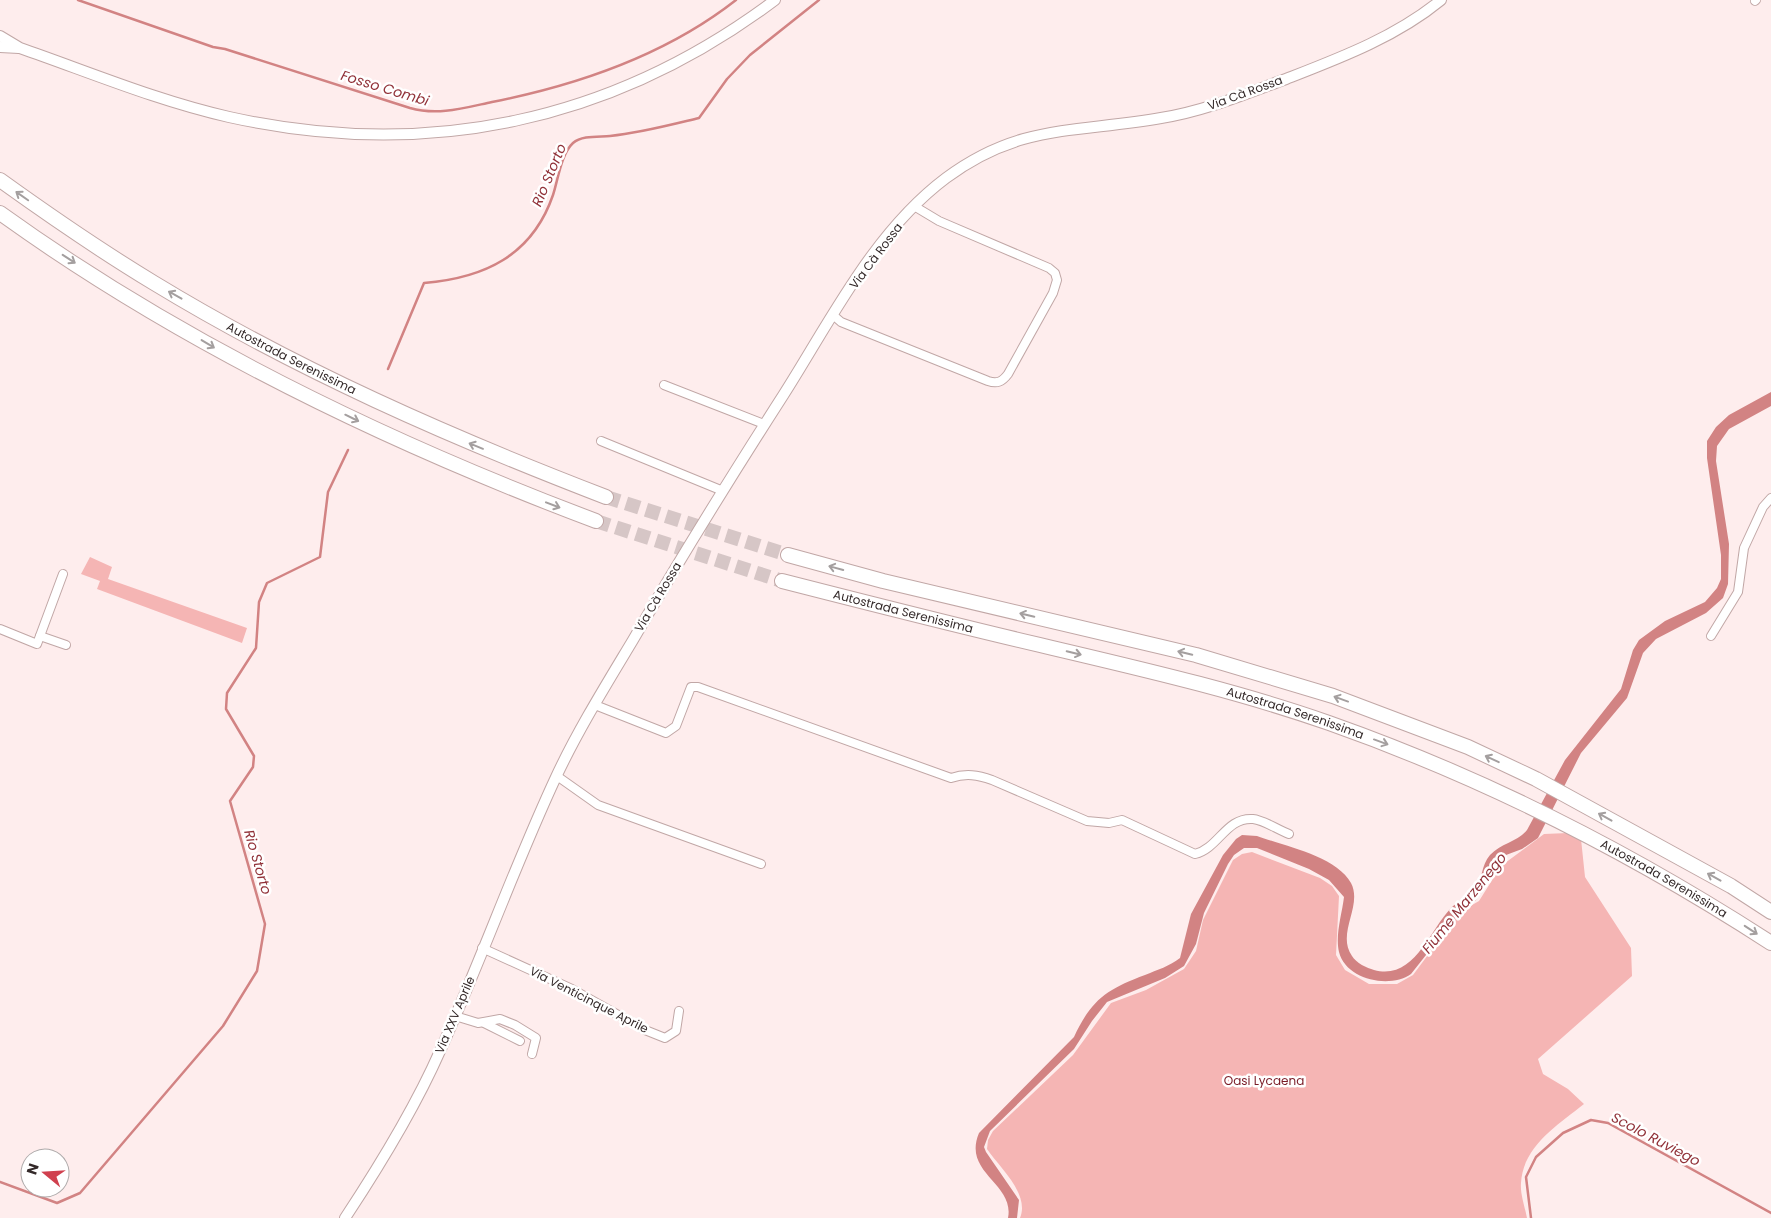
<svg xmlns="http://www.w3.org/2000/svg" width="1771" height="1218" viewBox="0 0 1771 1218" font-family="Poppins,sans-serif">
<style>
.green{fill:#f5b5b4}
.water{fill:#d28383}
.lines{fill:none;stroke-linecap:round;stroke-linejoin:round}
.stream{stroke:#d28383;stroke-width:2.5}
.highway-tunnel{stroke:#d6c6c6;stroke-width:14;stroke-dasharray:14 7;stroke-linecap:butt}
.street-casing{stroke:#c1a7a6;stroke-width:10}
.secondary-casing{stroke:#c1a7a6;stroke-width:12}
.highway-casing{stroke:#c1a7a6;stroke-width:16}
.street{stroke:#fff;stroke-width:8}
.secondary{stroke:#fff;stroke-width:10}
.highway{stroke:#fff;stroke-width:14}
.oneway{stroke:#a49f9f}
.labels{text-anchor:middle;stroke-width:5;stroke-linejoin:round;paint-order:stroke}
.street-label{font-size:12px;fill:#342a2a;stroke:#fff}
.park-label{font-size:12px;fill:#7a1c27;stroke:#fff}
.water-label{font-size:14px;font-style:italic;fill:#913239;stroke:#fff}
</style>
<rect width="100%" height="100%" fill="#feeded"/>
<g class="green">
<polygon points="90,557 112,567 108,579 247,628 242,643 97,589 100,581 81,574"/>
<path d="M1568 833 1581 839 1585 877 1631 948 1632 976 1538 1059 1543 1074 1568 1089 1584 1104C1558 1125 1523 1146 1521 1183 1520 1194 1525 1207 1527 1218H1020C1030 1194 1000 1168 987 1149L988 1140 993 1131 1073 1055 1111 1003 1146 990 1184 969 1196 951 1203 920 1233 860 1242 854 1252 852 1320 878 1332 886 1339 896 1336 955 1345 970 1369 984H1397L1413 975 1460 912 1479 901 1501 866 1544 834Z"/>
</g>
<path class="water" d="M1771 392V406L1729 429 1717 446 1716 461 1729 544 1728 584 1723 598 1706 613 1656 639 1643 653 1627 698 1581 753 1538 838 1522 849 1506 855 1476 900 1460 912 1411 974C1390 989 1346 980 1339 952 1335 935 1342 914 1344 897L1329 880 1309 869 1257 848H1244L1234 855 1228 864 1204 913 1196 944 1184 966 1165 978 1107 1002 1092 1021 1074 1049 990 1131 984 1147 986 1152 1019 1200 1017 1218H1008C1015 1183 962 1173 979 1133L1074 1037C1091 1000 1107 989 1145 975 1157 970 1170 966 1180 958L1191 914 1223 855 1236 839 1242 835 1257 836C1284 846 1336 856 1351 883 1363 906 1336 933 1352 956 1356 963 1367 968 1374 970 1414 981 1429 931 1451 908 1458 901 1469 897 1475 889 1483 879 1481 865 1490 855 1501 843 1517 842 1527 830L1565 760 1621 689 1633 650 1639 640 1665 621 1705 602 1717 588 1721 579V555L1707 458V441L1716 427 1729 415Z"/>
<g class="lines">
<g class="stream">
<path d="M78 0 213 47 225 49 410 108C438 116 464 108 492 102 578 85 666 55 736 0"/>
<path d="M388 369 424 283C484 278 532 256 553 195 558 180 561 154 573 143 582 135 599 137 610 136 640 133 670 125 699 118L727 79 750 55 819 0"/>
<polyline points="0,1182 57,1203 80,1193 223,1026 257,971 265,924 230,801 253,767 254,756 226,709 227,693 256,648 259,602 267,583 320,557 328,492 348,450"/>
<polyline points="1531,1218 1526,1177 1536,1157 1563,1133 1591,1120 1608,1123 1771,1213"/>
</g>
<g class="highway-tunnel">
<polyline points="606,497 788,555"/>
<polyline points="596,521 782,581"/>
</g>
<defs>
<g id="street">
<polyline points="1755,1 1756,0"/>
<path d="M833 315 841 322 988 381C997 384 1002 382 1008 374L1053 293 1057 280 1055 273 1049 268 939 221 914 206"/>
<polyline points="664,385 764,424"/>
<polyline points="601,441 723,491"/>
<polyline points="0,629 37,644 63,574"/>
<polyline points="40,636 66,645"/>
<polyline points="1711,636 1738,592 1744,548 1763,507 1771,498"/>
<path d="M595 705 666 733 676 726 691 687H698L951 778C966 773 978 775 992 780L1087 821 1109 823 1122 820 1195 854C1219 848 1226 817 1253 819 1264 820 1278 830 1289 834"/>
<polyline points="557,776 598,805 761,864"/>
<polyline points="482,948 572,989 645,1030 665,1038 676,1031 679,1011"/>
<polyline points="455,1016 478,1023 500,1019 515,1025 536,1038 532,1054"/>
<polyline points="484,1023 520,1041"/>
</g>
<g id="secondary">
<path d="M0 36 20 48C89 72 158 101 229 117 427 161 612 122 775 0"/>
<polyline points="0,47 19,48"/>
<path d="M345 1218C380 1165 414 1110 440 1051 481 961 514 867 556 777 578 730 606 685 633 640 681 557 732 475 784 394 831 320 874 232 946 178 1020 123 1077 133 1161 118 1205 111 1245 94 1286 79 1340 58 1396 37 1441 0"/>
</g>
<g id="highway">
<path id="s1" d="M0 180C50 216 101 251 154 283 297 370 450 437 606 497"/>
<path d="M0 213C182 344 386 442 596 521"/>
<polyline points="788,555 883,581 1196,655 1333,696 1468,747 1536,779 1731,886 1771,912"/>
<path id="s2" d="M782 581C868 603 954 625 1040 645 1137 668 1235 690 1329 723 1485 778 1632 853 1771 943"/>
</g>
</defs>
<use href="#street" class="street-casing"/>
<use href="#secondary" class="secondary-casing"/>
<use href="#highway" class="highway-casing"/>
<use href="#street" class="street"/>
<use href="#secondary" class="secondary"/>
<use href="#highway" class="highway"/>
</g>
<defs><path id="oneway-shaft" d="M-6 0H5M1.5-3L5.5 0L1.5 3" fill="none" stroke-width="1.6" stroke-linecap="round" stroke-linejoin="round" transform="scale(1.25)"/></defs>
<g class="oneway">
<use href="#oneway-shaft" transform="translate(22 196) rotate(-145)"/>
<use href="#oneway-shaft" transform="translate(69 259) rotate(33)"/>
<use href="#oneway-shaft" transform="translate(175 295) rotate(-151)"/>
<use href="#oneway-shaft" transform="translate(208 344) rotate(31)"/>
<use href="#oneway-shaft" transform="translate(352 418) rotate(26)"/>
<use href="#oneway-shaft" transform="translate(476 446) rotate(-158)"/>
<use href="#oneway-shaft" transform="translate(553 505) rotate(21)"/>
<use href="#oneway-shaft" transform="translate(836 568) rotate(-165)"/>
<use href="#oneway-shaft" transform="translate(1027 615) rotate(-167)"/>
<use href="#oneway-shaft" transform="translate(1074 653) rotate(13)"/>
<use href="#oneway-shaft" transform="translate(1185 653) rotate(-166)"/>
<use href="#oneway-shaft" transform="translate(1341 699) rotate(-160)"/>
<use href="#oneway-shaft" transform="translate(1381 742) rotate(20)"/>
<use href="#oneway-shaft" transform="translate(1492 759) rotate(-155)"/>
<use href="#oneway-shaft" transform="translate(1605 817) rotate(-151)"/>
<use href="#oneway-shaft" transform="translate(1714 877) rotate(-151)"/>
<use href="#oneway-shaft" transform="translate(1751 930) rotate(33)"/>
</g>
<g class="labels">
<g class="street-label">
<text transform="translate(1245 93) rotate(-20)" y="4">Via Cà Rossa</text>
<text transform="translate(876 256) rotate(-53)" y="4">Via Cà Rossa</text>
<text dy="4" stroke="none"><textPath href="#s1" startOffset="342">Autostrada Serenissima</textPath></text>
<text transform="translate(658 597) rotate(-59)" y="4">Via Cà Rossa</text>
<text dy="4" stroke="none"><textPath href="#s2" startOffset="125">Autostrada Serenissima</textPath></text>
<text dy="4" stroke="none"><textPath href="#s2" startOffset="530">Autostrada Serenissima</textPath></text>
<text dy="4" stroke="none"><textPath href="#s2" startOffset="935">Autostrada Serenissima</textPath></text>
<text transform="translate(589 1000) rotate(27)" y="4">Via Venticinque Aprile</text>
<text transform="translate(455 1015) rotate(-67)" y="4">Via XXV Aprile</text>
</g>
<g class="park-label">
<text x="1264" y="1085">Oasi Lycaena</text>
</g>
<g class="water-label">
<text transform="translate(385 88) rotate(17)" y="5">Fosso Combi</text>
<text transform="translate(549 175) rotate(-67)" y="5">Rio Storto</text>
<text transform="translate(258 862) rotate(74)" y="5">Rio Storto</text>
<text transform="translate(1464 903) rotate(-51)" y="5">Fiume Marzenego</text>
<text transform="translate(1656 1139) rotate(28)" y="5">Scolo Ruviego</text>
</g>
</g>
<g transform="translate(45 1173) rotate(288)"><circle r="24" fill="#ffffff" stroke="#aeaaaa"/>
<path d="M0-4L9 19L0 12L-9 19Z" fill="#d0404e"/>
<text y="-8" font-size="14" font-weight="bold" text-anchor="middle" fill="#342a2a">N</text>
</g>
</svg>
